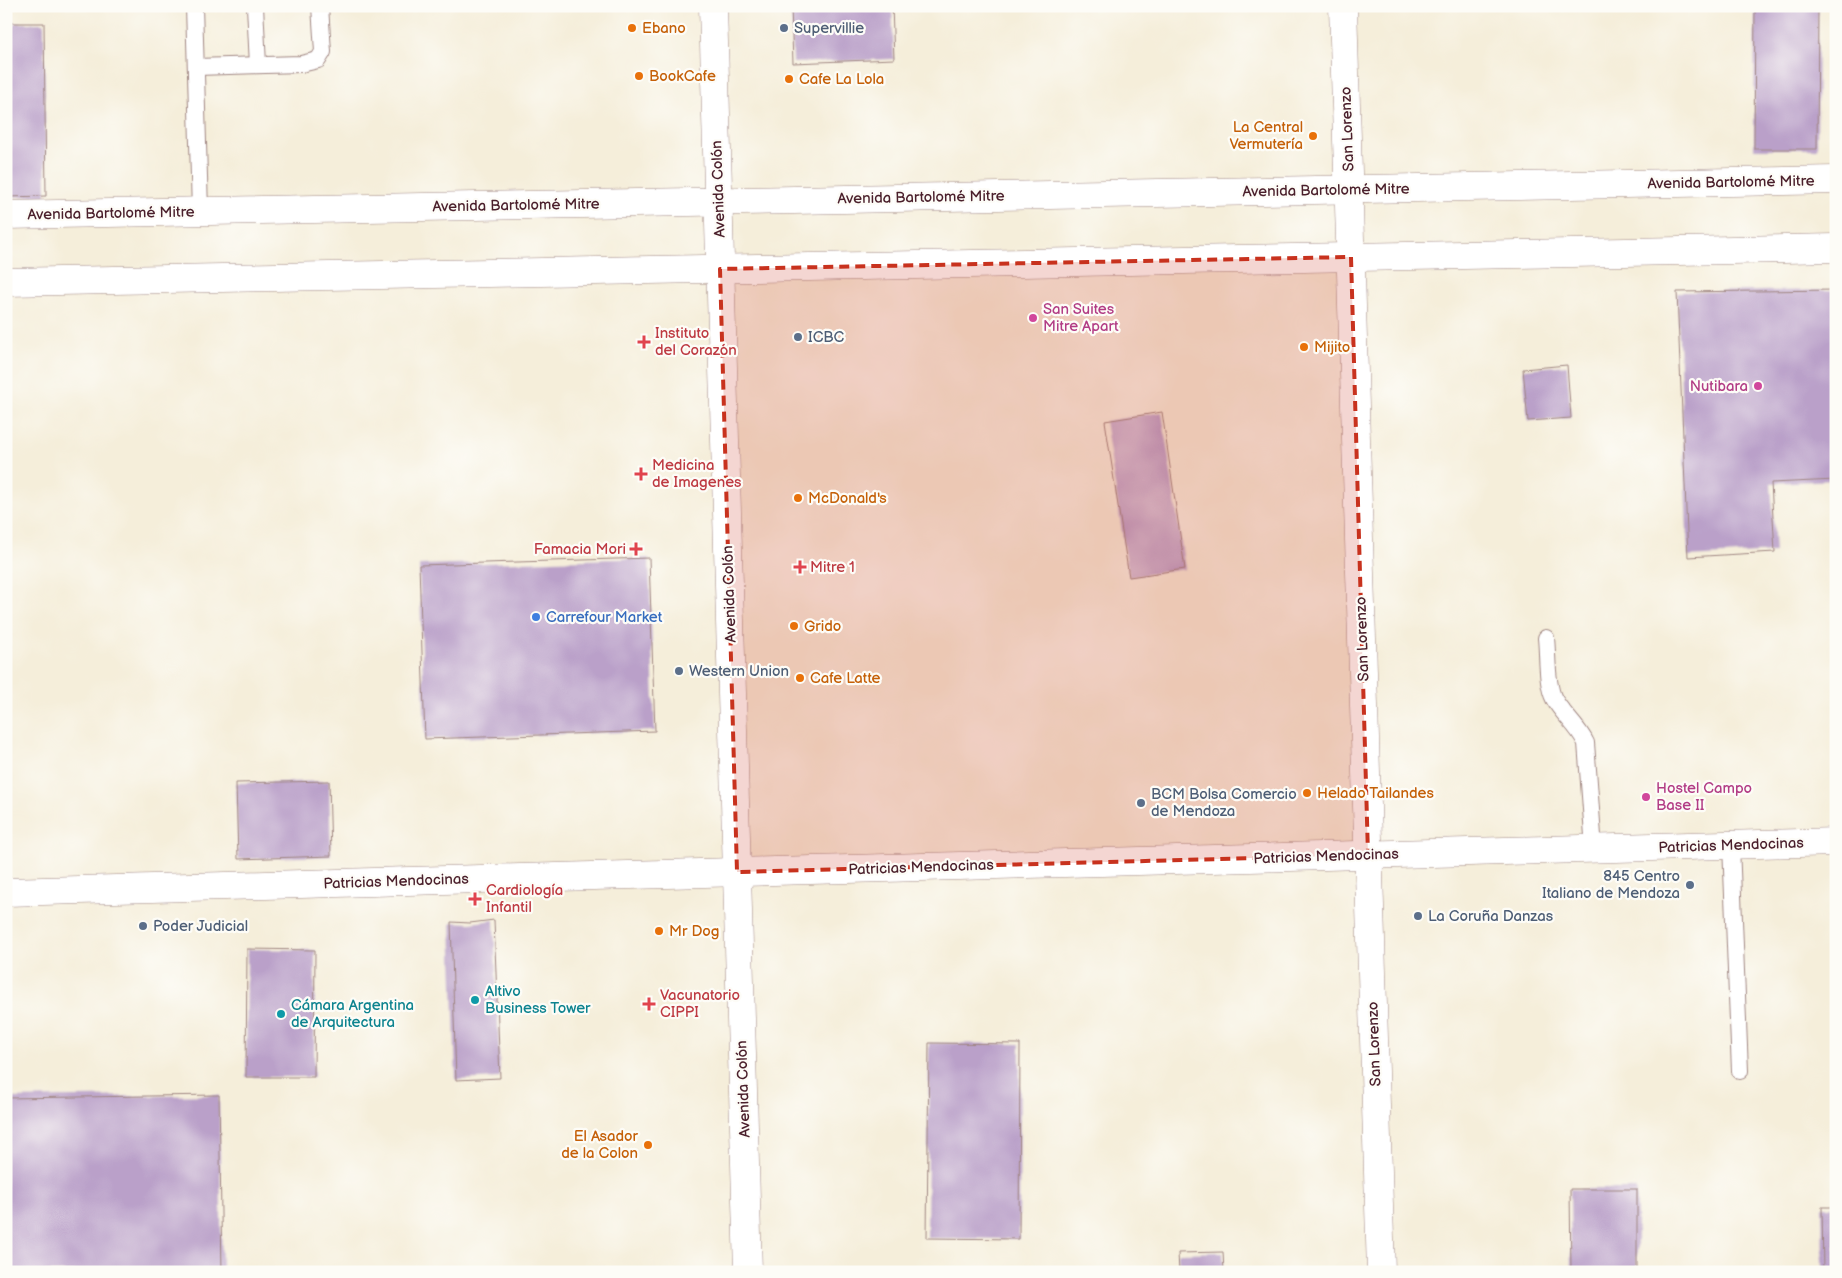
<svg xmlns="http://www.w3.org/2000/svg" width="1842" height="1278" viewBox="0 0 1842 1278" font-family="'Balsamiq Sans',sans-serif">
<style>
.building{fill:#baa0c9}
.lines{fill:none;stroke-linecap:round;stroke-linejoin:round}
.service-casing{stroke:#a08682;stroke-width:18}
.minor-casing{stroke:#a08682;stroke-width:29}
.tertiary-casing{stroke:#a08682;stroke-width:29}
.secondary-casing{stroke:#a08682;stroke-width:29}
.service{stroke:#fff;stroke-width:16}
.minor{stroke:#fff;stroke-width:28}
.tertiary{stroke:#fff;stroke-width:28}
.secondary{stroke:#fff;stroke-width:28}
.marked{fill:#c8321e;fill-opacity:0.2;stroke:#c8321e;stroke-width:4;stroke-dasharray:10 6;stroke-linejoin:round}
.food-dot{fill:#e8710a;stroke:#fdfcf7;stroke-width:2}
.service-dot{fill:#5c6f8a;stroke:#fdfcf7;stroke-width:2}
.hotel-dot{fill:#d1479c;stroke:#fdfcf7;stroke-width:2}
.health-dot{fill:#e0444e;stroke:#fdfcf7;stroke-width:2}
.shop-dot{fill:#3f7fe0;stroke:#fdfcf7;stroke-width:2}
.culture-dot{fill:#0f9aa8;stroke:#fdfcf7;stroke-width:2}
.labels{text-anchor:middle;stroke-width:4.5;stroke-linejoin:round;paint-order:stroke}
.food-label{font-size:15px;fill:#c56008;stroke:#fdfcf7;text-anchor:start}
.service-label{font-size:15px;fill:#4e5e75;stroke:#fdfcf7;text-anchor:start}
.street-label{font-size:15px;fill:#4a1f2b;stroke:#fdfcf7}
.hotel-label{font-size:15px;fill:#b23c85;stroke:#fdfcf7;text-anchor:start}
.health-label{font-size:15px;fill:#be3a42;stroke:#fdfcf7;text-anchor:start}
.shop-label{font-size:15px;fill:#366cbe;stroke:#fdfcf7;text-anchor:start}
.culture-label{font-size:15px;fill:#0d838f;stroke:#fdfcf7;text-anchor:start}
</style>
<rect width="100%" height="100%" fill="#fdfcf7"/>
<filter id="ink" filterUnits="userSpaceOnUse"><feTurbulence type="fractalNoise" baseFrequency=".02" numOctaves="2"/><feDisplacementMap in="SourceGraphic" scale="10" xChannelSelector="R" yChannelSelector="G"/><feConvolveMatrix kernelMatrix="1 2 1 2 8 2 1 2 1" color-interpolation-filters="sRGB"/></filter>
<filter id="wash" filterUnits="userSpaceOnUse"><feTurbulence type="fractalNoise" baseFrequency=".0096" numOctaves="4" result="noise"/><feDisplacementMap in="SourceGraphic" scale="20" xChannelSelector="R" yChannelSelector="G"/><feGaussianBlur stdDeviation="1.12" result="paint"/><feColorMatrix in="noise" values="0 0 0 0 0 0 0 0 0 0 0 0 0 0 0 0 0 1.4 0 .05"/><feComposite in="paint" operator="in"/></filter>
<g filter="url(#wash)">
<rect width="100%" height="100%" fill="#f5eeda"/>
<g id="blocks">
<g class="building">
<polygon points="791,6 892,6 894,59 793,63"/>
<polygon points="1755,6 1818,6 1817,149 1754,149"/>
<polygon points="6,23 44,23 46,196 6,197"/>
<polygon points="1836,290 1836,480 1771,483 1775,552 1688,557 1677,292"/>
<polygon points="1567,365 1571,418 1528,421 1523,369"/>
<polygon points="1162,412 1185,569 1129,577 1105,421"/>
<polygon points="649,558 655,731 425,739 419,565"/>
<polygon points="329,781 331,856 238,859 236,783"/>
<polygon points="494,920 500,1078 456,1080 451,922 470,923"/>
<polygon points="247,949 315,950 314,1077 246,1077"/>
<polygon points="929,1043 1020,1044 1019,1239 927,1238"/>
<polygon points="219,1095 222,1272 6,1272 6,1098"/>
<polygon points="1570,1189 1637,1189 1637,1272 1571,1272"/>
<polygon points="1822,1207 1836,1207 1836,1272 1823,1272"/>
<polygon points="1223,1252 1224,1272 1179,1272 1178,1253"/>
</g>
</g>
</g>
<g filter="url(#ink)">
<use href="#blocks" fill-opacity="0" stroke="#a08682" stroke-width="1"/>
<g class="lines">
<defs>
<g id="service">
<polyline points="194,6 200,211"/>
<polyline points="255,6 258,65"/>
<polyline points="196,67 301,64 318,60 323,52 320,6"/>
<path d="M1546 638C1548 655 1546 684 1554 699 1563 715 1578 726 1586 743L1594 849"/>
<polyline points="1731,845 1740,1071"/>
</g>
<g id="minor">
<polyline points="1343,6 1381,1272"/>
<polyline points="6,215 1836,180"/>
<polyline points="6,282 1836,248"/>
</g>
<polyline id="tertiary" points="6,892 1836,842"/>
<polyline id="secondary" points="713,6 748,1272"/>
</defs>
<use href="#service" class="service-casing"/>
<use href="#minor" class="minor-casing"/>
<use href="#tertiary" class="tertiary-casing"/>
<use href="#secondary" class="secondary-casing"/>
<use href="#service" class="service"/>
<use href="#minor" class="minor"/>
<use href="#tertiary" class="tertiary"/>
<use href="#secondary" class="secondary"/>
</g>
</g>
<path class="marked" d="M1351 257 1368 855 737 872 720 269Z"/>
<g class="food-dot">
<circle cx="632" cy="28" r="5"/>
<circle cx="639" cy="76" r="5"/>
<circle cx="789" cy="79" r="5"/>
<circle cx="1313" cy="136" r="5"/>
<circle cx="1304" cy="347" r="5"/>
<circle cx="798" cy="498" r="5"/>
<circle cx="794" cy="626" r="5"/>
<circle cx="800" cy="678" r="5"/>
<circle cx="1307" cy="793" r="5"/>
<circle cx="659" cy="931" r="5"/>
<circle cx="648" cy="1145" r="5"/>
</g>
<g class="service-dot">
<circle cx="784" cy="28" r="5"/>
<circle cx="798" cy="337" r="5"/>
<circle cx="679" cy="671" r="5"/>
<circle cx="1141" cy="803" r="5"/>
<circle cx="1690" cy="885" r="5"/>
<circle cx="1418" cy="916" r="5"/>
<circle cx="143" cy="926" r="5"/>
</g>
<g class="hotel-dot">
<circle cx="1033" cy="318" r="5"/>
<circle cx="1758" cy="386" r="5"/>
<circle cx="1646" cy="797" r="5"/>
</g>
<g class="health-dot">
<path d="M641.5 334.5h5v5h5v5h-5v5h-5v-5h-5v-5h5z"/>
<path d="M638.5 466.5h5v5h5v5h-5v5h-5v-5h-5v-5h5z"/>
<path d="M633.5 541.5h5v5h5v5h-5v5h-5v-5h-5v-5h5z"/>
<path d="M797.5 559.5h5v5h5v5h-5v5h-5v-5h-5v-5h5z"/>
<path d="M472.5 891.5h5v5h5v5h-5v5h-5v-5h-5v-5h5z"/>
<path d="M646.5 996.5h5v5h5v5h-5v5h-5v-5h-5v-5h5z"/>
</g>
<circle class="shop-dot" cx="536" cy="617" r="5"/>
<g class="culture-dot">
<circle cx="475" cy="1000" r="5"/>
<circle cx="281" cy="1014" r="5"/>
</g>
<g class="labels">
<g class="food-label">
<text x="642" y="33">Ebano</text>
<text x="649" y="81">BookCafe</text>
<text x="799" y="84">Cafe La Lola</text>
<text x="1303" y="132" text-anchor="end">La Central<tspan x="1303" dy="17">Vermutería</tspan></text>
<text x="1314" y="352">Mijito</text>
<text x="808" y="503">McDonald's</text>
<text x="804" y="631">Grido</text>
<text x="810" y="683">Cafe Latte</text>
<text x="1317" y="798">Helado Tailandes</text>
<text x="669" y="936">Mr Dog</text>
<text x="638" y="1141" text-anchor="end">El Asador<tspan x="638" dy="17">de la Colon</tspan></text>
</g>
<g class="service-label">
<text x="794" y="33">Supervillie</text>
<text x="808" y="342">ICBC</text>
<text x="689" y="676">Western Union</text>
<text x="1151" y="799">BCM Bolsa Comercio<tspan x="1151" dy="17">de Mendoza</tspan></text>
<text x="1680" y="881" text-anchor="end">845 Centro<tspan x="1680" dy="17">Italiano de Mendoza</tspan></text>
<text x="1428" y="921">La Coruña Danzas</text>
<text x="153" y="931">Poder Judicial</text>
</g>
<g class="street-label">
<text transform="translate(1347 129) rotate(-92)" y="5">San Lorenzo</text>
<text transform="translate(1731 182) rotate(-1)" y="5">Avenida Bartolomé Mitre</text>
<text transform="translate(718 189) rotate(-92)" y="5">Avenida Colón</text>
<text transform="translate(1326 190) rotate(-1)" y="5">Avenida Bartolomé Mitre</text>
<text transform="translate(921 197) rotate(-1)" y="5">Avenida Bartolomé Mitre</text>
<text transform="translate(516 205) rotate(-1)" y="5">Avenida Bartolomé Mitre</text>
<text transform="translate(111 213) rotate(-1)" y="5">Avenida Bartolomé Mitre</text>
<text transform="translate(729 594) rotate(-92)" y="5">Avenida Colón</text>
<text transform="translate(1362 639) rotate(-92)" y="5">San Lorenzo</text>
<text transform="translate(1731 845) rotate(-2)" y="5">Patricias Mendocinas</text>
<text transform="translate(1326 856) rotate(-2)" y="5">Patricias Mendocinas</text>
<text transform="translate(921 867) rotate(-2)" y="5">Patricias Mendocinas</text>
<text transform="translate(396 881) rotate(-2)" y="5">Patricias Mendocinas</text>
<text transform="translate(1374 1044) rotate(-92)" y="5">San Lorenzo</text>
<text transform="translate(743 1089) rotate(-92)" y="5">Avenida Colón</text>
</g>
<g class="hotel-label">
<text x="1043" y="314">San Suites<tspan x="1043" dy="17">Mitre Apart</tspan></text>
<text x="1748" y="391" text-anchor="end">Nutibara</text>
<text x="1656" y="793">Hostel Campo<tspan x="1656" dy="17">Base II</tspan></text>
</g>
<g class="health-label">
<text x="655" y="338">Instituto<tspan x="655" dy="17">del Corazón</tspan></text>
<text x="652" y="470">Medicina<tspan x="652" dy="17">de Imagenes</tspan></text>
<text x="626" y="554" text-anchor="end">Famacia Mori</text>
<text x="810" y="572">Mitre 1</text>
<text x="486" y="895">Cardiología<tspan x="486" dy="17">Infantil</tspan></text>
<text x="660" y="1000">Vacunatorio<tspan x="660" dy="17">CIPPI</tspan></text>
</g>
<g class="shop-label">
<text x="546" y="622">Carrefour Market</text>
</g>
<g class="culture-label">
<text x="485" y="996">Altivo<tspan x="485" dy="17">Business Tower</tspan></text>
<text x="291" y="1010">Cámara Argentina<tspan x="291" dy="17">de Arquitectura</tspan></text>
</g>
</g>
<rect width="1842" height="1278" fill="none" stroke="#fdfcf7" stroke-width="25"/>
</svg>
